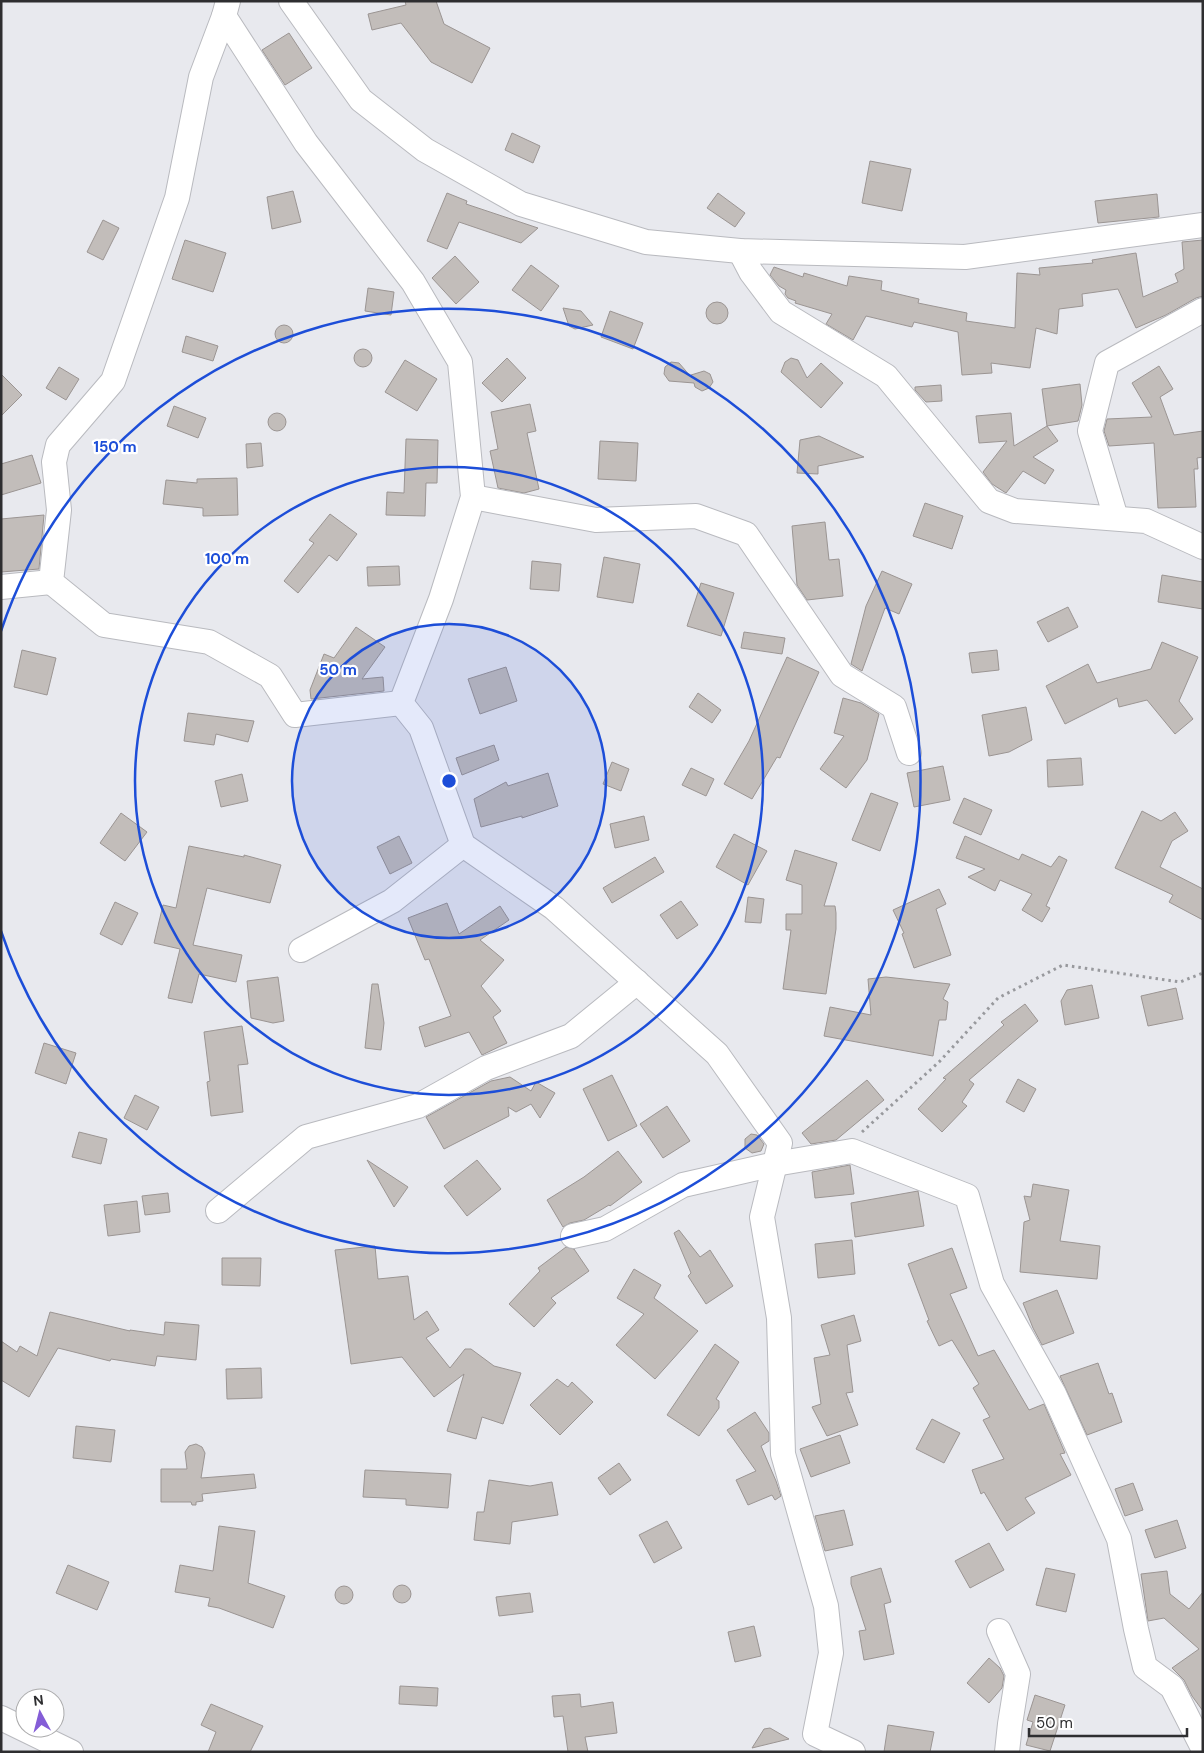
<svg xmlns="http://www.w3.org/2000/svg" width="1204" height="1753" viewBox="0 0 1204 1753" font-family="'DM Sans',sans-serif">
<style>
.building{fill:#c2bdba;stroke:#9b9593}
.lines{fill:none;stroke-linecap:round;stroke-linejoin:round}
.minor-casing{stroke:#b9babf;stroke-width:26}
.path{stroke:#98999d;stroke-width:3;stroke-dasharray:2.5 4;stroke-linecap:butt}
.minor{stroke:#fff;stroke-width:24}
.ring{fill:none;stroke:#1d4ed8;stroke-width:2.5}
.centre{fill:#1d4ed8;stroke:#fff;stroke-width:2.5}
.ring-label{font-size:15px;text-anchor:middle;font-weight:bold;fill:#1d4ed8;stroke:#fff;stroke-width:4.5;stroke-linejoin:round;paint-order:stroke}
</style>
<rect width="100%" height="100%" fill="#e8e9ee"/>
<g class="building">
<polygon points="405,1 436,1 444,24 490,48 472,83 431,62 401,23 372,30 368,14 406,5"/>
<polygon points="289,33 312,68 285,85 262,50"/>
<polygon points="512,133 540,146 533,163 505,150"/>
<polygon points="870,161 911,169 902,211 862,203"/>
<polygon points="293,191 301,222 272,229 267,197"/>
<polygon points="447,193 467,201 466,204 538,228 521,243 459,222 447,249 427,241"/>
<polygon points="718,193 745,213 735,227 707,208"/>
<polygon points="1157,194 1159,217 1098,223 1095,201"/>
<polygon points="103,220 119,228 103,260 87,252"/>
<polygon points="185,240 226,253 213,292 172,279"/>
<polygon points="1203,240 1203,296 1196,298 1166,315 1136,328 1118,289 1082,294 1083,306 1059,309 1057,334 1036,328 1030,368 991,363 992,373 962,375 958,332 914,322 912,327 866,316 853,340 826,324 832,314 795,303 796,301 788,298 785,294 786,290 779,286 770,275 774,267 803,277 804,273 847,286 849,276 882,281 881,290 919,299 918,303 967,313 966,321 1015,328 1017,273 1040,275 1039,268 1093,263 1092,260 1136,253 1143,297 1178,282 1175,274 1184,269 1182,242"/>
<polygon points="455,256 479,282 456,304 432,278"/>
<polygon points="531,265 559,286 541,311 512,290"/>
<polygon points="368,288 394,292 391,315 365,311"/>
<circle cx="717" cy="313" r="11"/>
<polygon points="563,308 581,311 593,325 575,329 569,326"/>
<polygon points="610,311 643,323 633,349 601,337"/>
<circle cx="284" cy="334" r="9"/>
<polygon points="186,336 218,346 213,361 182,352"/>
<circle cx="363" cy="358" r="9"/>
<polygon points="507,358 526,378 502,402 482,383"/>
<polygon points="791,358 798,360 807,378 821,363 843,383 821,408 781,372 785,362"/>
<polygon points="405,360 437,379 417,411 385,392"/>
<polygon points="671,362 679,363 692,378 691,375 704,371 710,374 713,382 709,388 702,391 695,387 694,383 669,381 664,374 665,367"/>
<polygon points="1159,366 1173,389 1160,397 1174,435 1203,431 1203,457 1197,458 1198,469 1194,469 1196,507 1158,508 1154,443 1109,446 1104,431 1107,419 1152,417 1132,383"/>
<polygon points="59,367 79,379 66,400 46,388"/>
<polygon points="1,374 22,395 1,416"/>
<polygon points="1080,384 1082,405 1078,421 1047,426 1042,389"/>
<polygon points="941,385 942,401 926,402 915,390 915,387"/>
<polygon points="530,404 536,431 527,433 539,489 524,493 498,488 490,451 498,449 491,412"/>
<polygon points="174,406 206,418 198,438 167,426"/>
<polygon points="1011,413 1014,446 1047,426 1058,441 1033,457 1054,470 1045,484 1023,471 1006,493 992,484 983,472 1007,441 979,443 976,416"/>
<circle cx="277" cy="422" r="9"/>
<polygon points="819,436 864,457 818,466 818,474 797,473 800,440"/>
<polygon points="406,439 438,440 437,483 426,483 425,516 386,515 387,492 404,493"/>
<polygon points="600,441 638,443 636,481 598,479"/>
<polygon points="261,443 263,466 247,468 246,444"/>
<polygon points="32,455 41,483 1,495 1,464"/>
<polygon points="237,478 238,515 203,516 203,508 163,504 166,480 197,483 197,479"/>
<polygon points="925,503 963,516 952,549 913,536"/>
<polygon points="330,514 357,534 337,561 329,555 298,593 284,581 314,543 309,540"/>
<polygon points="44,515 39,569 1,572 1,519"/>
<polygon points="825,522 829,560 839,559 843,596 807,600 797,585 792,526"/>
<polygon points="604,557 640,564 633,603 597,597"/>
<polygon points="532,561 561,564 559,591 530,589"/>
<polygon points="399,566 400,585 368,586 367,567"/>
<polygon points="882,571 912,584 899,614 885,608 862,671 851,664 866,606"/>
<polygon points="1162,575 1203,582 1203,609 1158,602"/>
<polygon points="701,583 734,593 721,636 687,626"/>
<polygon points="1068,607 1078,627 1048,642 1037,622"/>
<polygon points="356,627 385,647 362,679 383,677 384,691 311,699 310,690 324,654 334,658"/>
<polygon points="744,632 785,638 782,654 741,648"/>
<polygon points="1162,642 1198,657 1179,701 1193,719 1175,734 1147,700 1119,707 1117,698 1065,724 1046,686 1088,664 1097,683 1151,669"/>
<polygon points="22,650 56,658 47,695 14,687"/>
<polygon points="997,650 999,670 972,673 969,653"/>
<polygon points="787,657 819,672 780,758 777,757 752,799 724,784 749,741"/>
<polygon points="506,667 517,701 480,714 468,679"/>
<polygon points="698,693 721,710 712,723 689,707"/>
<polygon points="843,698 861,703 879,714 867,760 846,788 820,769 844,736 834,733"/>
<polygon points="1026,707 1032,740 1009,752 989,756 982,715"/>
<polygon points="188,713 254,721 248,742 216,734 214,745 184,741"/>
<polygon points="494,745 499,760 462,775 456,758"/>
<polygon points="1081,758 1083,785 1048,787 1047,760"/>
<polygon points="612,762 629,769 621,791 603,784"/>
<polygon points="943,766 950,800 914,807 907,773"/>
<polygon points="691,768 714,779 706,796 682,785"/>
<polygon points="548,773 558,806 522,818 522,816 481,827 474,799 506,782 508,786"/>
<polygon points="242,774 248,801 221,807 215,781"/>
<polygon points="871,793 898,803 880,851 852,840"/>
<polygon points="964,798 992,810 981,835 953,823"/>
<polygon points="1142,811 1161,821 1175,812 1188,831 1172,841 1160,867 1203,889 1203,920 1169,902 1173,895 1115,868"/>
<polygon points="121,813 147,832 125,861 100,843"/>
<polygon points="644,816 649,840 615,848 610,824"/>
<polygon points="734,834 767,851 748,885 716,867"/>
<polygon points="399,836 412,863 390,874 377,847"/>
<polygon points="965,836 1019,860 1022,854 1051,867 1059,856 1067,860 1046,906 1050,908 1042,922 1022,910 1032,894 1000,880 995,891 968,877 985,869 956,858"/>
<polygon points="189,846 244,857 244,855 281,865 270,903 207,888 193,945 242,955 236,982 199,974 192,1003 168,998 180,949 154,943 163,905 176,908"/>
<polygon points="795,850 837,863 824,906 835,906 836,913 836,929 826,994 783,989 791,930 786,930 786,914 802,914 802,885 786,880"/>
<polygon points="655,857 664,872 612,903 603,888"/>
<polygon points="939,889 946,904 936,909 951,955 914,968 902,934 904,933 893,910"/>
<polygon points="748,897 764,899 761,923 745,922"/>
<polygon points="681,901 698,925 677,939 660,915"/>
<polygon points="115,902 138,913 122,945 100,934"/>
<polygon points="447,903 459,934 500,906 509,920 480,940 504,960 481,986 501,1011 493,1017 507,1043 482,1055 469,1032 425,1047 419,1027 451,1016 429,959 425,960 408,918"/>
<polygon points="278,977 284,1021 273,1023 251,1018 247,981"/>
<polygon points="886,977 950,984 943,999 948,1002 946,1020 939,1020 933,1056 824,1036 830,1007 871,1015 868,979"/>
<polygon points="372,984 378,984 384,1023 381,1050 365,1048"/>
<polygon points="1092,985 1099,1018 1065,1025 1061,1001 1067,990"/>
<polygon points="1176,988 1183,1019 1148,1026 1141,996"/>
<polygon points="1025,1004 1038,1021 969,1080 974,1084 962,1102 967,1106 942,1132 918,1109 946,1079 943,1078 1004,1025 1001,1022"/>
<polygon points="242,1026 248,1064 238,1065 243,1112 211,1116 207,1082 210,1081 204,1032"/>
<polygon points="44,1043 76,1053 66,1084 35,1073"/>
<polygon points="612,1075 637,1126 608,1141 583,1089"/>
<polygon points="510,1077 531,1091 536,1082 555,1093 540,1118 531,1104 516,1112 508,1107 509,1116 444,1149 426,1117 491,1081"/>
<polygon points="1018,1079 1036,1089 1024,1112 1006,1102"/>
<polygon points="867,1080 884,1100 836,1140 811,1144 802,1133"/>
<polygon points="135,1095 159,1107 147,1130 124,1118"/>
<polygon points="667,1106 690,1141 663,1158 640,1124"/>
<polygon points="79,1132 107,1139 101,1164 72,1157"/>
<polygon points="751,1134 757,1135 764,1144 761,1151 752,1153 745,1148 745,1139"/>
<polygon points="618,1151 642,1182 610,1206 609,1205 584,1220 570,1223 563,1227 547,1200 584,1177"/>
<polygon points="367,1160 408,1187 394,1207"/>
<polygon points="477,1160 501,1189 467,1216 444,1186"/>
<polygon points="850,1165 854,1194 815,1198 812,1172"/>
<polygon points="1033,1184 1069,1190 1060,1241 1100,1246 1097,1279 1020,1272 1024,1222 1030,1220 1024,1196 1031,1197"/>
<polygon points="918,1191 924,1226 855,1237 851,1203"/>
<polygon points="168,1193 170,1212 145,1215 142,1196"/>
<polygon points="137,1201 140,1232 108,1236 104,1205"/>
<polygon points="679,1230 700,1257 710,1250 733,1286 706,1304 688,1276 691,1273 674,1233"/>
<polygon points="852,1240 855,1274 818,1278 815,1244"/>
<polygon points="375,1246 378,1279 408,1276 414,1320 427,1311 439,1330 426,1338 450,1368 465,1349 471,1349 494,1366 521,1373 503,1424 482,1417 476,1439 447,1431 464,1374 434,1397 402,1357 351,1364 335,1250"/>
<polygon points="566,1247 574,1249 589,1271 551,1298 556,1303 534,1327 509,1304 540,1271 538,1268"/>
<polygon points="952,1248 967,1288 950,1294 978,1356 994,1350 1029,1410 1044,1404 1065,1453 1060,1454 1071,1475 1025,1498 1035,1513 1007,1531 984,1492 981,1494 972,1470 1004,1459 983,1420 990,1417 973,1388 979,1384 952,1340 939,1346 927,1321 929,1320 908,1264"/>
<polygon points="222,1258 261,1258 260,1286 222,1285"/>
<polygon points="634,1269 661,1285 654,1298 698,1331 655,1379 616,1345 644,1314 617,1298"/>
<polygon points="1057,1290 1074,1333 1042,1345 1033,1328 1023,1303"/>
<polygon points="50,1312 130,1331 130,1330 164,1335 165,1322 199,1325 196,1360 157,1356 155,1366 111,1359 110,1361 58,1348 29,1397 1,1380 1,1341 17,1352 20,1346 37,1356"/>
<polygon points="854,1315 861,1341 847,1345 853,1392 846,1393 858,1425 827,1436 812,1407 821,1404 814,1358 830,1355 821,1325"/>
<polygon points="715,1344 739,1362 716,1399 719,1401 719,1408 699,1436 667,1415"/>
<polygon points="1098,1363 1109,1394 1112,1393 1122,1422 1087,1435 1060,1376"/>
<polygon points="261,1368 262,1398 227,1399 226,1369"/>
<polygon points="557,1379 568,1387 572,1382 593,1402 560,1435 530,1405"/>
<polygon points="755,1412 769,1433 769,1441 761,1446 776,1481 781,1496 775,1500 772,1495 748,1505 736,1480 756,1471 727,1430"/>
<polygon points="932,1419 960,1433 944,1463 916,1449"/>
<polygon points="76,1426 115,1430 111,1462 73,1458"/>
<polygon points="840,1435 850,1463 811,1477 800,1449"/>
<polygon points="196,1444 202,1447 205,1453 201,1478 254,1474 256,1488 202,1494 203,1501 196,1502 196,1505 192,1505 191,1502 161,1502 161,1469 187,1469 185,1452 189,1446"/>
<polygon points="619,1463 631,1480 610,1495 598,1478"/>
<polygon points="365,1470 451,1474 448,1508 406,1505 406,1499 363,1497"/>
<polygon points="489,1480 530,1486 552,1482 558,1515 512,1522 510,1544 474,1540 477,1512 484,1512"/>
<polygon points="1133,1483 1143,1510 1125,1516 1115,1489"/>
<polygon points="844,1510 853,1545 825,1551 815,1516"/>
<polygon points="1177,1520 1186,1548 1155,1558 1145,1530"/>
<polygon points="667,1521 682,1548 654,1563 639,1535"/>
<polygon points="219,1526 255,1531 248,1583 285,1596 273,1628 219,1608 208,1606 210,1598 175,1592 180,1565 213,1571"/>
<polygon points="989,1543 1004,1570 970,1588 955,1561"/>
<polygon points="68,1565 109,1582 97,1610 56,1593"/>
<polygon points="881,1568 891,1602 884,1604 894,1654 864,1660 859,1631 866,1630 851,1584 851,1577"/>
<polygon points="1046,1568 1075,1574 1066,1612 1036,1605"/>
<polygon points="1167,1571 1170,1594 1189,1609 1203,1592 1203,1711 1192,1696 1184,1680 1172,1668 1199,1649 1164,1618 1148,1621 1141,1574"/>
<circle cx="402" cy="1594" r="9"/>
<circle cx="344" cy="1595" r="9"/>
<polygon points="530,1593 533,1612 499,1616 496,1597"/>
<polygon points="754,1626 761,1656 735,1662 728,1632"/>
<polygon points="989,1658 1000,1668 1004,1676 1002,1688 989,1703 967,1683"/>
<polygon points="400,1686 438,1688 437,1706 399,1704"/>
<polygon points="580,1694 581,1707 613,1702 617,1733 585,1737 588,1752 568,1752 563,1716 554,1717 552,1696"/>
<polygon points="1035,1695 1065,1705 1050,1751 1026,1745 1033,1722 1027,1720"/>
<polygon points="211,1704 263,1726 250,1752 208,1752 216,1732 201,1725"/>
<polygon points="888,1725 934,1732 930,1752 884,1752"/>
<polygon points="770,1728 789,1739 752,1748 764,1729"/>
</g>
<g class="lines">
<defs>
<g id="minor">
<polyline points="228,1 224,16 306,143 413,282 460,362 473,497 441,599 401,703 421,728 463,845 554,908 717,1054 780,1143 762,1217 779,1318 783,1454 826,1606 831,1653 815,1734 853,1752"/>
<polyline points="291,1 361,100 425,150 521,204 646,242 740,251 965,257 1203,225"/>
<polyline points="224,16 201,77 177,198 113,381 58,445 54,462 59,510 51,582 104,625 209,642 270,676 295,715 401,703"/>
<polyline points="740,251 751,272 781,312 886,376 989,501 1015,511 1146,521 1203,547"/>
<polyline points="473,497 596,520 696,516 746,534 842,675 894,707 909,753"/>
<polyline points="1116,518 1090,431 1107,363 1203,310"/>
<polyline points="1,587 51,582"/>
<polyline points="301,950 392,901 463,845"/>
<polyline points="218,1211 306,1137 418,1106 486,1068 571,1036 637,982"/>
<polyline points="573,1236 605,1229 683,1185 775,1164 852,1151 967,1196 992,1284 1054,1394 1119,1539 1136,1629 1145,1667 1172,1687 1203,1748"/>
<polyline points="999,1631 1018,1674 1010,1724 1007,1752"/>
<polyline points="1,1718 71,1752"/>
</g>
</defs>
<use href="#minor" class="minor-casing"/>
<polyline class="path" points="862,1132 939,1062 998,998 1063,965 1180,982 1203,973"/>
<use href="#minor" class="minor"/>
</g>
<circle cx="449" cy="781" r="157" fill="#1d4ed8" fill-opacity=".12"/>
<g class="ring">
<circle cx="449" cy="781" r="157"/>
<circle cx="449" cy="781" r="314"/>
<path d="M1 631A472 472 0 1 1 1 931"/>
</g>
<circle cx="449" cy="781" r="8" class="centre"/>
<g class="ring-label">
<text x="115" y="452">150 m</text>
<text x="227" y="564">100 m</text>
<text x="338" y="675">50 m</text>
</g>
<rect width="1204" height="1753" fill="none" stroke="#2e2e30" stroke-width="5"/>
<g transform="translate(40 1713) rotate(353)"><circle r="24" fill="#ffffff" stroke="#ababac"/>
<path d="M0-4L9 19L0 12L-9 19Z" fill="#845dd7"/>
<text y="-8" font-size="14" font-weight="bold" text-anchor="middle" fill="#2e2e30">N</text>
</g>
<path d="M1029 1728v8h158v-8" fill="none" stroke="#2e2e30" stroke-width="2.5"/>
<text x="1036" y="1728" font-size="15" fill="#2e2e30" stroke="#ffffff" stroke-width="4" paint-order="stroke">50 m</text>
</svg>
